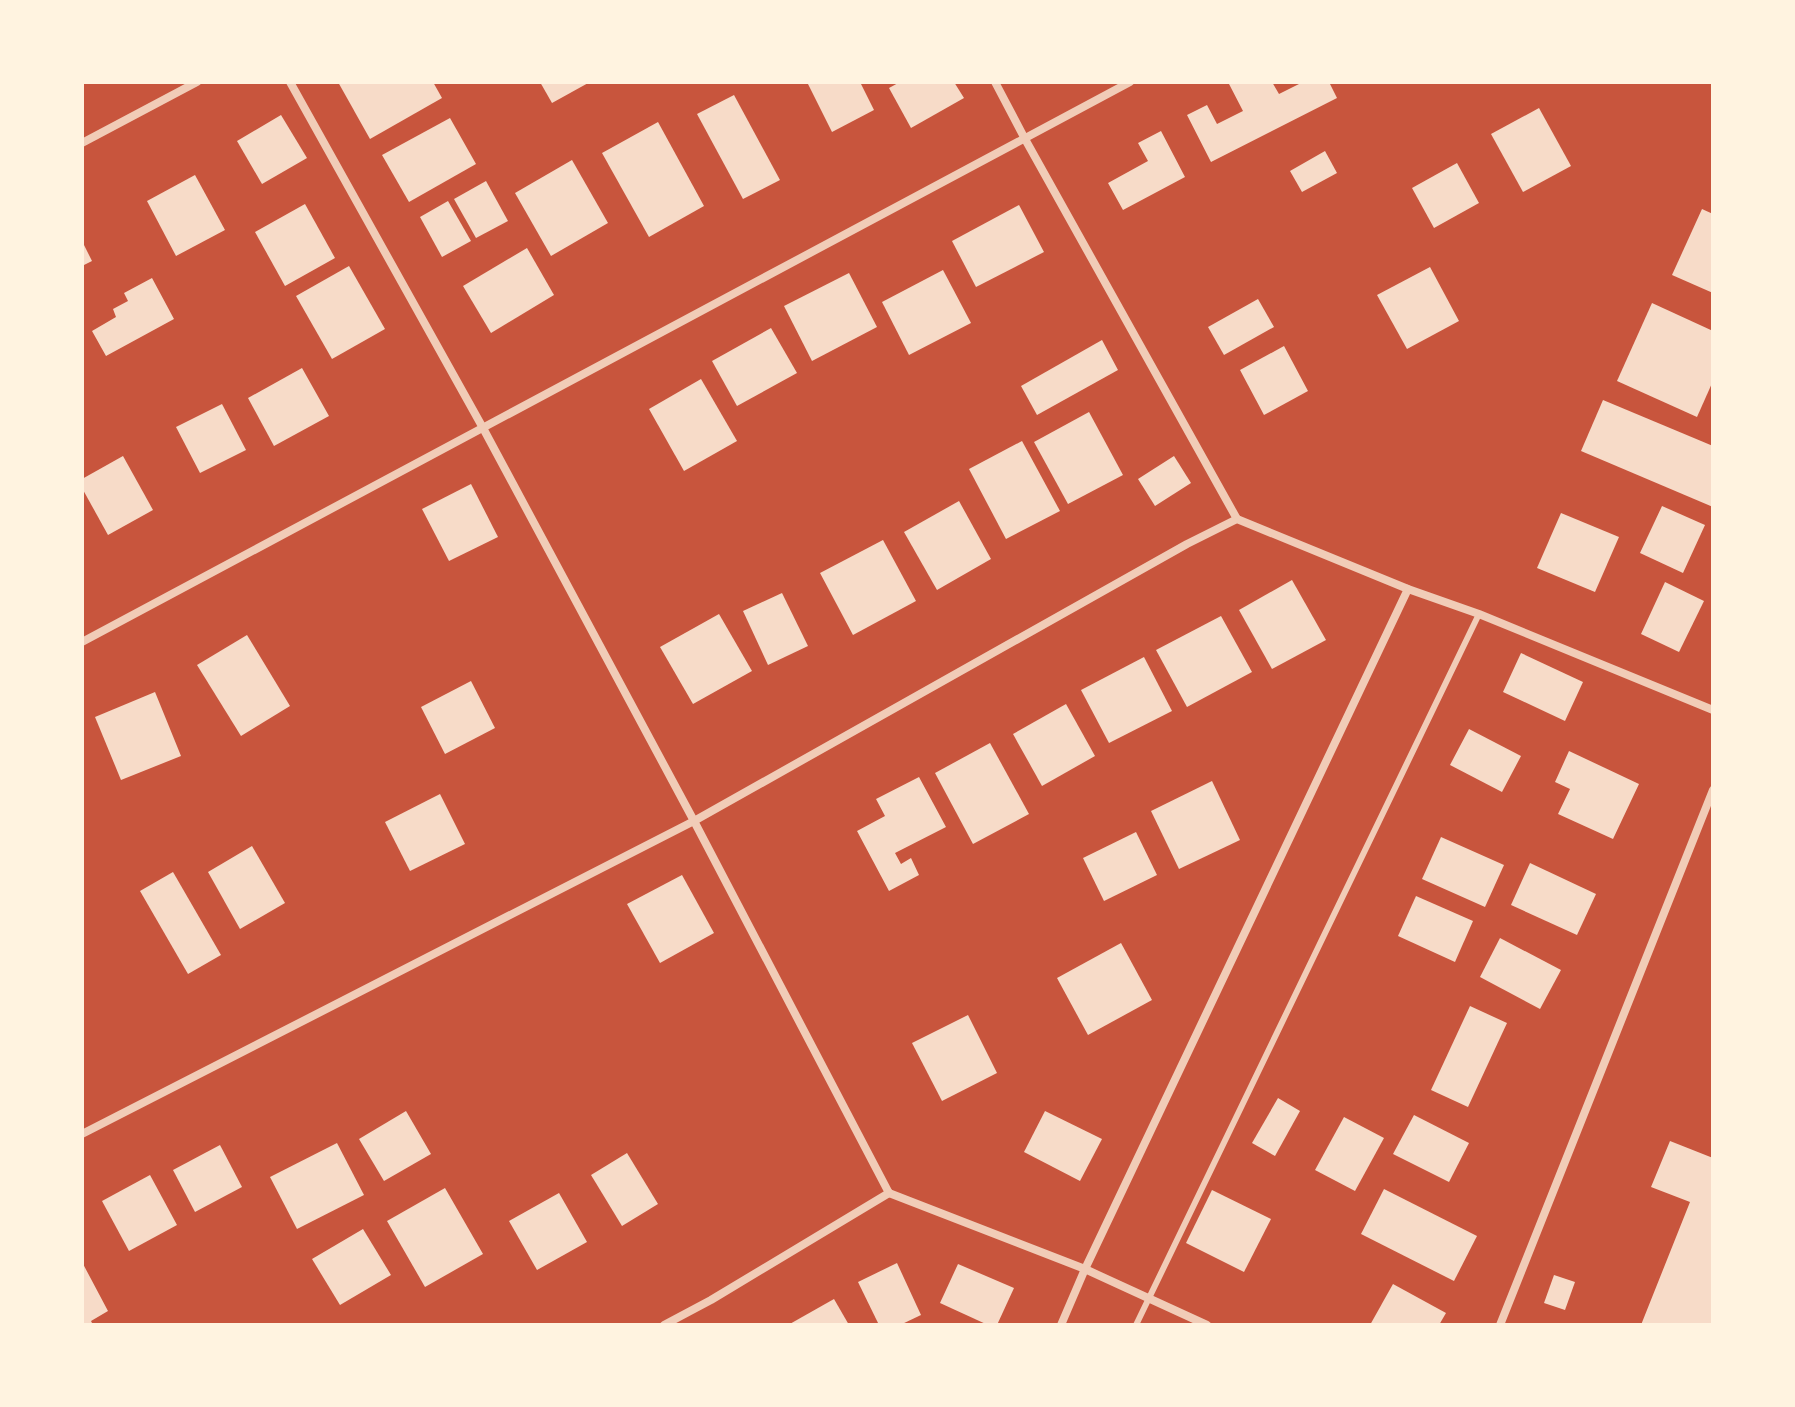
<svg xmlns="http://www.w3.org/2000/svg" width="1795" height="1407" viewBox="0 0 1795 1407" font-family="Commissioner,sans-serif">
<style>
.building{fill:#f7dbc8}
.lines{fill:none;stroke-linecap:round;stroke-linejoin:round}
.service{stroke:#f1ccb7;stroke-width:6}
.minor{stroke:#f1ccb7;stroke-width:8}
</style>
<rect width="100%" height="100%" fill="#c8553d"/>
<g class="building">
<polygon points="338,82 433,82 442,98 370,139"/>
<polygon points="540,82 590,82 552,103"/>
<polygon points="807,82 860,82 874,110 832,132"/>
<polygon points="900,82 954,82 964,98 911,128 889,88"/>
<polygon points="1228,82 1272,82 1279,94 1303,82 1329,82 1337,98 1211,162 1187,115 1207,105 1217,124 1243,111"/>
<polygon points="734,95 780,180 743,199 697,114"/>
<polygon points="1539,108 1571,166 1523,192 1491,134"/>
<polygon points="281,115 307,158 262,184 237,141"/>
<polygon points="450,118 476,164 409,202 382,155"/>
<polygon points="658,122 704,206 649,237 602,153"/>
<polygon points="1161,131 1185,177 1123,210 1108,183 1148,161 1138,143"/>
<polygon points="1325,151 1337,173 1302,192 1290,171"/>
<polygon points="572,160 608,223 551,256 515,193"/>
<polygon points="1457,163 1479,203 1434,228 1412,188"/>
<polygon points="195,175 225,230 176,256 147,201"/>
<polygon points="486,181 508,221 476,238 454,199"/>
<polygon points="448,201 471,241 442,257 420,217"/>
<polygon points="305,204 335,258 285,286 255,232"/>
<polygon points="1019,205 1044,252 976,287 952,241"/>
<polygon points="1702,209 1713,214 1713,293 1672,275"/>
<polygon points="82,241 92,261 82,266"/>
<polygon points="527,248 554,295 491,333 463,286"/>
<polygon points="349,266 385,329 332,359 296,296"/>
<polygon points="1430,267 1459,321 1407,349 1377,295"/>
<polygon points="943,270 971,323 909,355 882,302"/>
<polygon points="849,273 877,327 812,361 784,306"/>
<polygon points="152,278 174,319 106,356 92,331 116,317 113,309 128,301 124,293"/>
<polygon points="1258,299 1274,327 1224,355 1208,327"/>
<polygon points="1652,303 1713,331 1713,381 1697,417 1617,381"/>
<polygon points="771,328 797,373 737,406 712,361"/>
<polygon points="1102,340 1118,370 1037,415 1021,386"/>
<polygon points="1284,346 1308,391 1264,415 1240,370"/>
<polygon points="302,368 329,416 274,446 248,398"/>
<polygon points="701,379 737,441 684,471 649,409"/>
<polygon points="1603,400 1713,446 1713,507 1581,451"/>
<polygon points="222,404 246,450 200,473 176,427"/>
<polygon points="1089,412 1123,475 1068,504 1034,442"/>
<polygon points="1022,441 1060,511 1006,539 969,469"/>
<polygon points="123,456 153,510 108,535 82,488 82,479"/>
<polygon points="1174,456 1191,483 1155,506 1138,479"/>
<polygon points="471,484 498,537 449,561 422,509"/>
<polygon points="959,501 991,559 937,590 904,532"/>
<polygon points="1662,506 1705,525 1683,573 1640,553"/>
<polygon points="1561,513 1619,537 1595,592 1537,568"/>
<polygon points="883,540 916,601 853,635 820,573"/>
<polygon points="1292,580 1326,640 1272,669 1239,610"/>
<polygon points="1665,582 1704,601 1679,652 1641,634"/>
<polygon points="782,593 808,646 768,665 743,611"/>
<polygon points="719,614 752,671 693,704 660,647"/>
<polygon points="1221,616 1252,672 1187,707 1156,650"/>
<polygon points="247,635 290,706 241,736 197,665"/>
<polygon points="1521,653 1583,682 1565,721 1503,692"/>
<polygon points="1144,657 1172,711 1109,743 1081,690"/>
<polygon points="471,681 495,728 445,754 421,707"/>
<polygon points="155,692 181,756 121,780 95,717"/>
<polygon points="1066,704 1095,756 1042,786 1013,734"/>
<polygon points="1469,729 1521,756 1502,792 1450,765"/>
<polygon points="990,743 1029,814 973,844 935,773"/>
<polygon points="1569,751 1639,784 1613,839 1558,814 1570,789 1555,782"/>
<polygon points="919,777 946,827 895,853 901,864 911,858 919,875 889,891 857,831 885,816 876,799"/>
<polygon points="1212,781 1240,840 1179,869 1151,811"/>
<polygon points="440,794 465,844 410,871 385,822"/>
<polygon points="1136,832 1157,875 1104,901 1083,858"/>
<polygon points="1441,837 1504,865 1485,907 1422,879"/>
<polygon points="252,846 285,903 240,929 208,872"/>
<polygon points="1530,863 1596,894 1577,935 1511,905"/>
<polygon points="173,872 221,955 188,974 140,891"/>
<polygon points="682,875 714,933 660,963 627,904"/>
<polygon points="1416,896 1473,921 1455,962 1398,936"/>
<polygon points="1500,938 1561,970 1540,1009 1480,977"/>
<polygon points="1121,943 1152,1000 1088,1035 1057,978"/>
<polygon points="1470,1006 1507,1023 1468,1107 1431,1090"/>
<polygon points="968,1015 997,1073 942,1101 912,1043"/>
<polygon points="1278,1098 1300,1111 1275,1156 1252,1143"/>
<polygon points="406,1111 431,1154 384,1181 359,1139"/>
<polygon points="1045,1111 1102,1139 1080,1181 1024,1152"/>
<polygon points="1414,1115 1469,1143 1449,1182 1393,1154"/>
<polygon points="1344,1117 1384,1138 1355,1191 1315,1170"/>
<polygon points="1670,1141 1713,1158 1713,1325 1641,1325 1690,1202 1651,1187"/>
<polygon points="337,1143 364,1195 297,1229 270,1177"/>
<polygon points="220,1145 242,1187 195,1212 173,1170"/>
<polygon points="627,1153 658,1204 622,1226 591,1175"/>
<polygon points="150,1175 177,1225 129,1251 102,1201"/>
<polygon points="445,1188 483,1254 425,1287 387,1221"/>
<polygon points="1384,1189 1477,1236 1454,1281 1361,1234"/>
<polygon points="1212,1190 1271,1219 1244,1272 1186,1243"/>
<polygon points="559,1193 587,1242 537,1270 509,1221"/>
<polygon points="363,1229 391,1275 340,1305 312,1259"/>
<polygon points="82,1262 108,1311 91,1321 93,1325 82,1325"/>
<polygon points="897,1263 921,1315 900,1325 879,1325 858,1282"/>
<polygon points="958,1264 1014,1288 997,1325 988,1325 940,1303"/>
<polygon points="1554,1275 1575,1282 1565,1310 1544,1303"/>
<polygon points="1393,1284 1446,1313 1439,1325 1370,1325"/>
<polygon points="834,1299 849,1325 788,1325"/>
</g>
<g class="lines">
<polyline class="service" points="1136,1325 1479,614"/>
<g class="minor">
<polyline points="290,82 483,428 694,821 889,1193"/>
<polyline points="995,82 1025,139 1237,519"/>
<polyline points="82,143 197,82"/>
<polyline points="82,642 1130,82"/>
<polyline points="82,1134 694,821 1187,544 1237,519 1408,589 1479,614 1713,710"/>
<polyline points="889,1193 1085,1269 1207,1325"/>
<polyline points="664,1325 711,1300 889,1193"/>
<polyline points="1061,1325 1085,1269 1408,589"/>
<polyline points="1500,1325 1713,790"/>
</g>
</g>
<rect width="1795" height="1407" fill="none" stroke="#fff3e0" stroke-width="168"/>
</svg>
